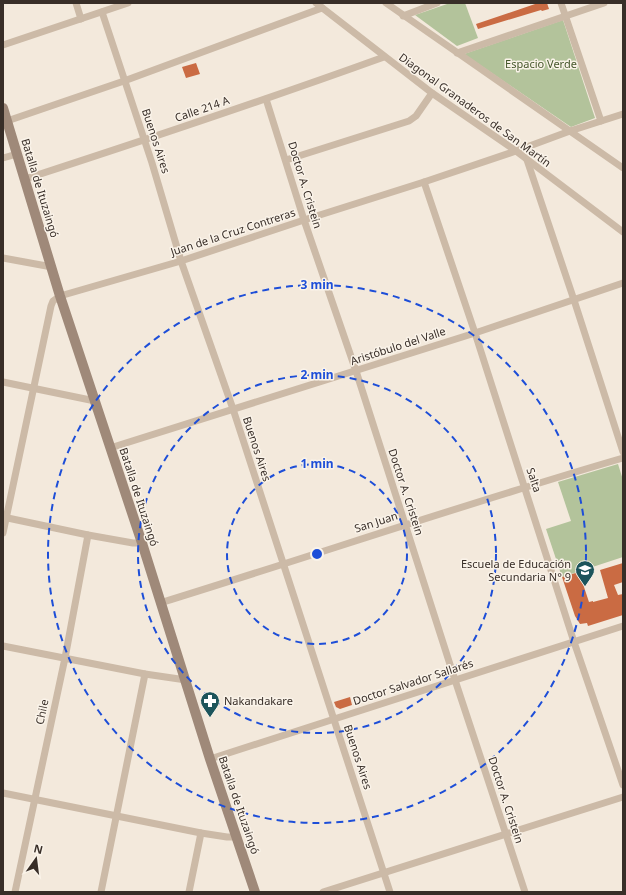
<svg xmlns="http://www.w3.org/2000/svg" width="626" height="895" viewBox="0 0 626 895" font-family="'Noto Sans',sans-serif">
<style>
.green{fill:#b3c39b}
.building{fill:#ca6b43}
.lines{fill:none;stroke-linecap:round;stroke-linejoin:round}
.minor{stroke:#ccbaa7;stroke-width:7}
.secondary{stroke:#9f8979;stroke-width:10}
.ring{fill:none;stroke:#1d4ed8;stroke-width:2;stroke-dasharray:7 5}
.labels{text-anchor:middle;stroke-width:3;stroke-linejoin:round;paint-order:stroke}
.park-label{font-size:11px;fill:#45572b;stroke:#faf3e9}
.street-label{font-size:11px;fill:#382e28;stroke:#faf3e9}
.poi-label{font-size:11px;fill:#382e28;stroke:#faf3e9;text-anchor:end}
.centre{fill:#1d4ed8;stroke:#faf3e9;stroke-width:2}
.ring-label{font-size:12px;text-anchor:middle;font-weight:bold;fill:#1d4ed8;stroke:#faf3e9;stroke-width:3;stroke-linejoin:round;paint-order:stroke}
</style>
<rect width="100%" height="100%" fill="#f3e9dc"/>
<g class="green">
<polygon points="450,3 465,3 478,38 457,46 415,15"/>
<polygon points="563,20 595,118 571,127 464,54"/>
<polygon points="618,464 623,480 623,557 562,577 546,529 571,521 558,482"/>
</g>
<g class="building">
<polygon points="538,3 547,3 549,9 542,11 541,10 478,29 476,24"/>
<polygon points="196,63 200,74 186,78 182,67"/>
<polygon points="623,563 623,582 614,585 618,595 623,594 623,615 588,626 587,623 580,624 575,616 562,577 579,572 589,602 593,601 593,602 608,598 600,570"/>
<polygon points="350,697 352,705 340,709 336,707 334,702"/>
</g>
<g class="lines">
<g class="minor">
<polyline points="76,3 81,19"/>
<polyline points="316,3 432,93 516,151 623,232"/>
<polyline points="386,3 623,168"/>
<polyline points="561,3 601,121"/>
<polyline points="102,12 152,163 181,261 233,409 390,892"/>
<polyline points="403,16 437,3"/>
<polyline points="3,45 128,3"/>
<polyline points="457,53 604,3"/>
<polyline points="266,99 304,220 356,371 455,680 525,892"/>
<polyline points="7,121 124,81 322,8"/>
<polyline points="3,158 17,154"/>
<polyline points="286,160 409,121 416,116 432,93"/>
<polyline points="527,160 574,300 623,452"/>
<path d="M25 179C145 140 265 100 384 57"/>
<polyline points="424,182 475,333 574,642 623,785"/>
<polyline points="3,258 52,267"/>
<polyline points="3,382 95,401"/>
<polyline points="110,448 475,333 623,283"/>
<polyline points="3,517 88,535 133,543 142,543"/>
<polyline points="3,533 51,306 53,301 60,296 181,261 304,220 424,182 516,151 570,131 623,114"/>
<path d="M160 603C315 555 468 503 623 458"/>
<polyline points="3,646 145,674 186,680"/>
<polyline points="210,759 623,626"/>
<polyline points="3,793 201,833 227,837 237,837"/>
<polyline points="15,892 65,658 88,535"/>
<polyline points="101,892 145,674"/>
<polyline points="189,892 201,833"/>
<polyline points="323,892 623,797"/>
</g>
<polyline class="secondary" points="3,108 60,296 142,543 210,759 255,892"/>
</g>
<g class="ring">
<circle cx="317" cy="554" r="90"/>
<circle cx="317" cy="554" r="179"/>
<circle cx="317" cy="554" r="269"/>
</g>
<defs>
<symbol id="school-pin" viewBox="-11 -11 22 30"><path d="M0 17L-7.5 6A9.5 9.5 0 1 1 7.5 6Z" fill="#1c545b" stroke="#faf3e9"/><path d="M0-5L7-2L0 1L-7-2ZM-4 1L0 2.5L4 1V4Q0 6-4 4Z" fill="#fff"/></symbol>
<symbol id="pharmacy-pin" viewBox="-11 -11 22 30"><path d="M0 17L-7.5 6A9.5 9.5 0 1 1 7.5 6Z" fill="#1c545b" stroke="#faf3e9"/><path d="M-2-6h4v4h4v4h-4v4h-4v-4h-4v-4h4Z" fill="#fff"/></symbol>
</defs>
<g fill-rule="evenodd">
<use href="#school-pin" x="574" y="559" width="22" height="30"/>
<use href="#pharmacy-pin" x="199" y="690" width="22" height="30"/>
</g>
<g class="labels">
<g class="park-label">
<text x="541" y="68">Espacio Verde</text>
</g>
<g class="street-label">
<text transform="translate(202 109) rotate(-19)" y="4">Calle 214 A</text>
<text transform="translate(475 110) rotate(36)" y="4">Diagonal Granaderos de San Martín</text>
<text transform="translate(156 141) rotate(72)" y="4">Buenos Aires</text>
<text transform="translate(305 185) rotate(73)" y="4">Doctor A. Cristein</text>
<text transform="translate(40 188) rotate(73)" y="4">Batalla de Ituzaingó</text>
<text transform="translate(233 232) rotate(-18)" y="4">Juan de la Cruz Contreras</text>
<text transform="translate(398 346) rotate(-18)" y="4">Aristóbulo del Valle</text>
<text transform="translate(257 449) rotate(72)" y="4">Buenos Aires</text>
<text transform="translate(534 480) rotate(72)" y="4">Salta</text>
<text transform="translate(406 492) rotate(72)" y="4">Doctor A. Cristein</text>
<text transform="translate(139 497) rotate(72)" y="4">Batalla de Ituzaingó</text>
<text transform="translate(376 522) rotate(-18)" y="4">San Juan</text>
<text transform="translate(413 682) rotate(-18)" y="4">Doctor Salvador Sallarés</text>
<text transform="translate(42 712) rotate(-78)" y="4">Chile</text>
<text transform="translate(358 757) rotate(72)" y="4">Buenos Aires</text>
<text transform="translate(506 800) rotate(72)" y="4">Doctor A. Cristein</text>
<text transform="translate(239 805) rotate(71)" y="4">Batalla de Ituzaingó</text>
</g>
<g class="poi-label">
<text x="571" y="568">Escuela de Educación<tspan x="571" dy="13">Secundaria N° 9</tspan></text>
<text x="224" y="705" text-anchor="start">Nakandakare</text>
</g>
</g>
<circle cx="317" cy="554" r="6" class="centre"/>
<g class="ring-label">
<text x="317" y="289">3 min</text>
<text x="317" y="379">2 min</text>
<text x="317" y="468">1 min</text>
</g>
<rect width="626" height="895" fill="none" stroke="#382e28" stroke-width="8"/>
<g transform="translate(36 859) rotate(14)" stroke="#faf3e9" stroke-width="3" paint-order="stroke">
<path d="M0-3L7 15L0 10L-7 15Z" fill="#382e28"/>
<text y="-6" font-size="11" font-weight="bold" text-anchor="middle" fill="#382e28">N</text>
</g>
</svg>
